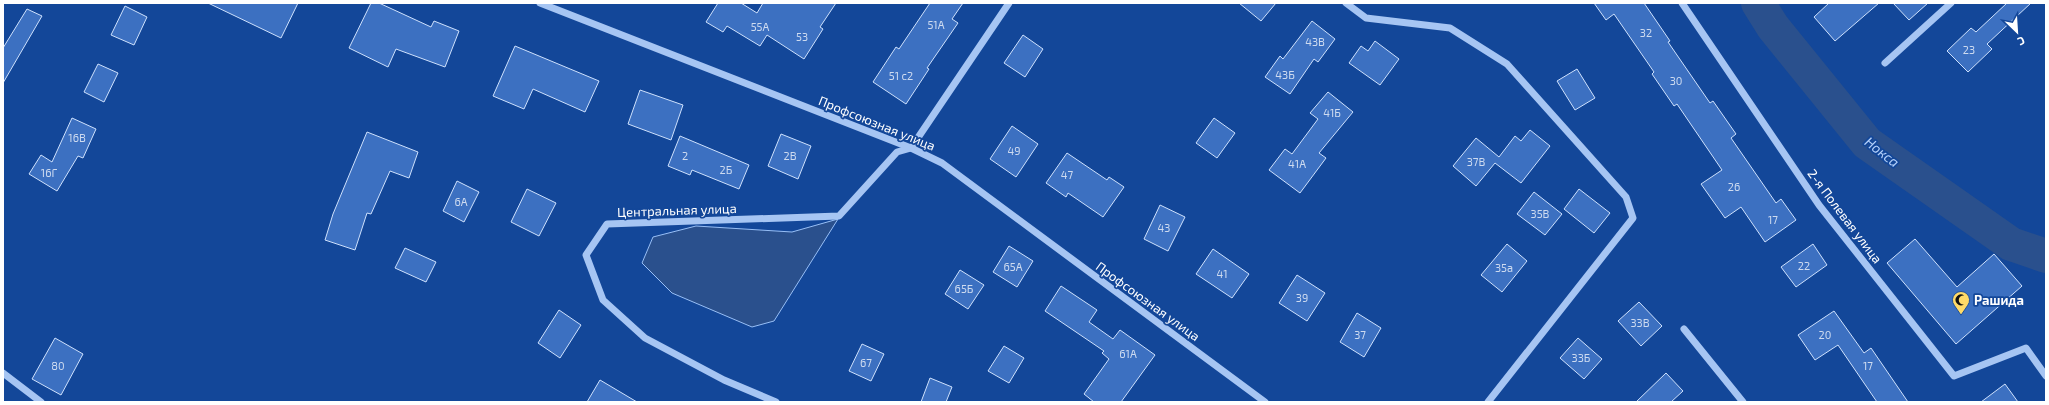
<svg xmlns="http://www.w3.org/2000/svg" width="2049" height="405" viewBox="0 0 2049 405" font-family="'Exo 2',sans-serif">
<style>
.water{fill:#2a508d;stroke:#98bff6}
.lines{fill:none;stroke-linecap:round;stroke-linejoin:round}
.river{stroke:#2a508d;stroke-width:34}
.building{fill:#3c70c1;stroke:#cee1fd}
.minor{stroke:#a6c5f3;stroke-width:7}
.labels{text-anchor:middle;stroke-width:3.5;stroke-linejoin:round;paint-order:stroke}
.number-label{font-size:11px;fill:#cedbf0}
.street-label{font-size:13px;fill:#fff;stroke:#134799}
.poi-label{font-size:13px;font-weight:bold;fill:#fff;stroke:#134799;text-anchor:start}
.water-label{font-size:14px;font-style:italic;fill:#b2cffa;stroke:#134799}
</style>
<rect width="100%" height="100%" fill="#134799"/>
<polygon class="water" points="838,219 774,321 752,327 672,293 642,263 653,237 696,226 792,232"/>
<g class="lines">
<polyline class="river" points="1758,3 1773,27 1867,143 2011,244 2046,256"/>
</g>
<g class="building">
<polygon points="208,3 298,3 281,38"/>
<polygon points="371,3 379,3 431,27 434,21 459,31 445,67 396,49 388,67 349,48"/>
<polygon points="718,3 741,3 757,13 763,3 836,3 820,27 823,29 804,59 767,35 760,46 727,26 723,32 706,22"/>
<polygon points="930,3 963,3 952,19 958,23 927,68 929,69 906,104 873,82 896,47 899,49"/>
<polygon points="1239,3 1276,3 1261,21"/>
<polygon points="1594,3 1644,3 1670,41 1668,42 1710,103 1713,101 1736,134 1731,138 1776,203 1781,199 1796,220 1765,242 1741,207 1725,218 1701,184 1722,170 1677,104 1674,106 1652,74 1654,72 1614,14 1606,20"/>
<polygon points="1829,3 1879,3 1835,41 1814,17"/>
<polygon points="1893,3 1928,3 1909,20"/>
<polygon points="2007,3 2031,3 1987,44 1992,49 1968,72 1947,51 1971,28 1976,32"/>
<polygon points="125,6 147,17 134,45 111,35"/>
<polygon points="27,9 42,16 3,83 3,48"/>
<polygon points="1312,21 1335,39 1318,62 1314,59 1290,94 1265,77 1280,56 1283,59"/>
<polygon points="1023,35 1043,49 1025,77 1004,63"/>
<polygon points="1375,41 1399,59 1380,85 1349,63 1361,46 1368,51"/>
<polygon points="515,46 599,81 585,112 533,89 524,109 493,96"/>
<polygon points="98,64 118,73 104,102 84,92"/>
<polygon points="1577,69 1595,98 1575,110 1557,81"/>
<polygon points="640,90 683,105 671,140 628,124"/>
<polygon points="1328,92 1353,112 1319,153 1326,158 1300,193 1269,170 1285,149 1292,154 1318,119 1310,113"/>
<polygon points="72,118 96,129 83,158 78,156 57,191 29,174 41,155 52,162"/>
<polygon points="1214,118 1235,133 1217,158 1196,143"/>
<polygon points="1012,126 1038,144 1016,177 990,159"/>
<polygon points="1530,130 1550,146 1521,183 1495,163 1476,186 1453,166 1476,138 1499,157 1515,136 1521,141"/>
<polygon points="367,132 418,152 409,178 390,171 371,214 367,213 355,250 325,240 333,214"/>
<polygon points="781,134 811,146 798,179 768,166"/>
<polygon points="680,136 749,165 739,189 692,170 690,175 668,166"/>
<polygon points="1067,153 1107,180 1109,177 1124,187 1103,217 1068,193 1066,197 1046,183"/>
<polygon points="457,181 479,192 464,222 443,211"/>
<polygon points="527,189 556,203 539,236 511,222"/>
<polygon points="1579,189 1610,213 1594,233 1564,209"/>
<polygon points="1534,192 1562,214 1545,235 1517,214"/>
<polygon points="1160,205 1185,217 1168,251 1144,239"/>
<polygon points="1915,239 1957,287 1994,254 2022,286 1956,344 1887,263"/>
<polygon points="1507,244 1527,261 1502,292 1481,275"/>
<polygon points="1813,244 1827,265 1796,287 1781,267"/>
<polygon points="1009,246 1033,261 1017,287 993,272"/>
<polygon points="405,248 436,262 426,282 395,268"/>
<polygon points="1213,249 1249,274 1232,298 1196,274"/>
<polygon points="960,270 984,285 968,309 945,294"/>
<polygon points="1297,275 1325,293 1307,321 1279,303"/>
<polygon points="1061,286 1097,310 1089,322 1113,339 1120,330 1155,355 1121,402 1094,402 1084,394 1109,359 1102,353 1104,351 1045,311"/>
<polygon points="1639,302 1662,326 1641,346 1618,321"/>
<polygon points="559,310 581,325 560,358 538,343"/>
<polygon points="1834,311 1864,353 1871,348 1908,402 1877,402 1838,345 1815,360 1798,335"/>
<polygon points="1357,313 1381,328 1364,357 1340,342"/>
<polygon points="55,338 83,354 61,395 32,379"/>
<polygon points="1578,338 1602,359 1584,379 1560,358"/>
<polygon points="862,344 884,354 871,381 849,371"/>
<polygon points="1004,346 1024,358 1009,383 988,371"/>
<polygon points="1666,373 1683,391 1671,402 1636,402"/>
<polygon points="930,378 952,387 946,402 921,402"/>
<polygon points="600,380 637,402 587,402"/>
<polygon points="2005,384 2018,402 1981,402"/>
</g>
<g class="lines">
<g class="minor">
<polyline points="540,3 911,148 942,163 1265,402"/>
<polyline points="1346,3 1366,18 1450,28 1507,64 1626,197 1633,218 1488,402"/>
<polyline points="1682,3 1819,205 1954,376 2026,348 2046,376"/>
<polyline points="1885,63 1951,3"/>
<polyline points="1684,329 1743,402"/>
<polyline points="3,373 41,402"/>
<polyline points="776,402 724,380 645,338 603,300 586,255 607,224 839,216 897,152 911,148 1009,3"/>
</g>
</g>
<defs>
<symbol id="mosque-pin" viewBox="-11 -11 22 30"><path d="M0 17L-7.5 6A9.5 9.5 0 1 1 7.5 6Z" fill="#ffda68" stroke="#134799"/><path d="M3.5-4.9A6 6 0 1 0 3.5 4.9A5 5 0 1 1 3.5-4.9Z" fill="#111"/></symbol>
</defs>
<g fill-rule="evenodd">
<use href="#mosque-pin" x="1951" y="290" width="20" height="27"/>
</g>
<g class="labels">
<g class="number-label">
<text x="936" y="29">51А</text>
<text x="760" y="31">55А</text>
<text x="1646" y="37">32</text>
<text x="802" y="41">53</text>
<text x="1315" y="46">43В</text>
<text x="1969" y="54">23</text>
<text x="1285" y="79">43Б</text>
<text x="901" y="80">51 с2</text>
<text x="1676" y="85">30</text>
<text x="1332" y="117">41Б</text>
<text x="77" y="142">16В</text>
<text x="1014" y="155">49</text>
<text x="685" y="160">2</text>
<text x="790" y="160">2В</text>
<text x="1476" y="166">37В</text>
<text x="1297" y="168">41А</text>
<text x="726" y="174">2Б</text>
<text x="49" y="177">16Г</text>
<text x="1067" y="179">47</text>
<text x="1734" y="191">26</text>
<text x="461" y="206">6А</text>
<text x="1540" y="218">35В</text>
<text x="1773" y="224">17</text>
<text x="1164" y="232">43</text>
<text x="1804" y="270">22</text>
<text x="1013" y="271">65А</text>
<text x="1504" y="272">35а</text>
<text x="1222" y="278">41</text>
<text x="964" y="293">65Б</text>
<text x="1302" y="302">39</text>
<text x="1640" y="327">33В</text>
<text x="1360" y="339">37</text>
<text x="1825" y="339">20</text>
<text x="1128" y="358">61А</text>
<text x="1581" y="362">33Б</text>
<text x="866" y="367">67</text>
<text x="58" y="370">80</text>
<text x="1868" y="370">17</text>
</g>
<g class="street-label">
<text transform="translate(877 123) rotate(22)" y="5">Профсоюзная улица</text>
<text transform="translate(677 210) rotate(-2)" y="5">Центральная улица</text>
<text transform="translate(1845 216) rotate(53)" y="5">2-я Полевая улица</text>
<text transform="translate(1148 301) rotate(36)" y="5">Профсоюзная улица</text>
</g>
<g class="poi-label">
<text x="1974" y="305">Рашида</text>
</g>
<g class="water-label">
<text transform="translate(1882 152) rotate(38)" y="5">Нокса</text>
</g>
</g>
<rect width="2049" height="405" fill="none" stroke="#ffffff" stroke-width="8"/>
<g transform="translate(2017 32) rotate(155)" stroke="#134799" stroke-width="3" paint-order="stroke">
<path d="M0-3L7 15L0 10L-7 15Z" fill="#ffffff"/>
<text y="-6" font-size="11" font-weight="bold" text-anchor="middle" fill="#ffffff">С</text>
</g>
</svg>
